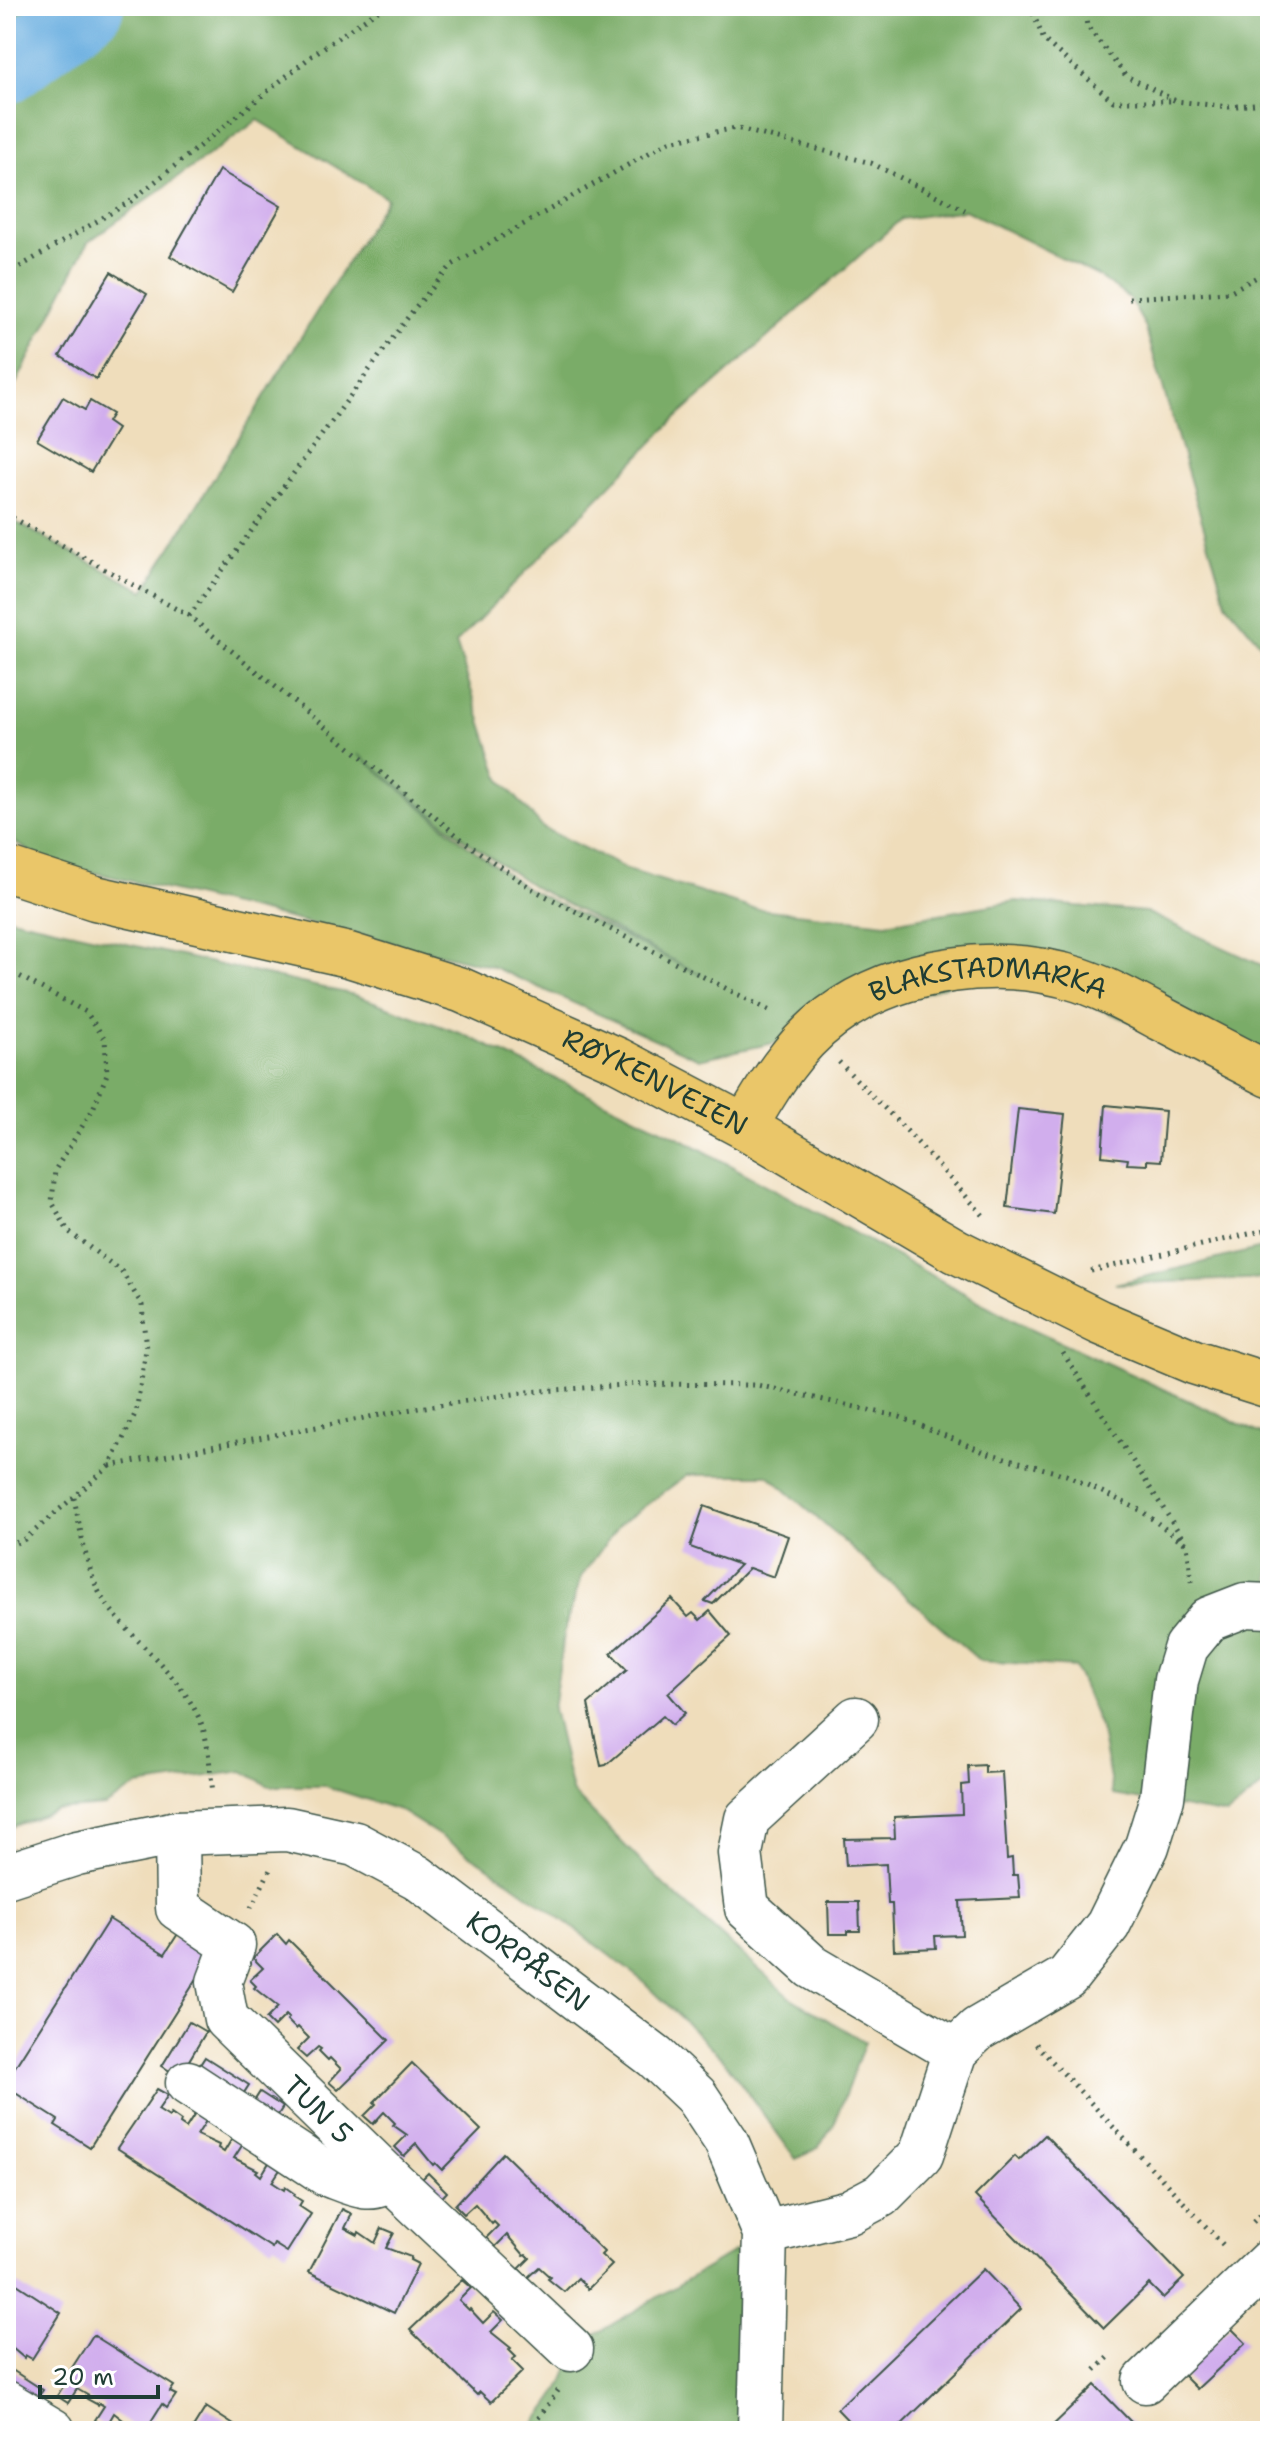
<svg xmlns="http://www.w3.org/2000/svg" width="1276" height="2437" viewBox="0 0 1276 2437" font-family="'Shantell Sans',sans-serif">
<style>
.forest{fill:#7aac67;stroke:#4c744e;stroke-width:2;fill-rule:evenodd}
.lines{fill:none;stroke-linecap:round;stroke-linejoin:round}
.river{stroke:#6bafe0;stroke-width:70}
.building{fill:#d1aeed}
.minor-casing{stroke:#3e5548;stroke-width:47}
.major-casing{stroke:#3e5548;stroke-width:47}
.path{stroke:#3e5548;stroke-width:5;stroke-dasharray:2 6;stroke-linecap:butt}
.minor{stroke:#fff;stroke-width:44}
.major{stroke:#eac669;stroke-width:44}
.labels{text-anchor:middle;stroke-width:7;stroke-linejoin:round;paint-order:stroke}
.street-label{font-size:28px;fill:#1f3d34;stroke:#fff}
</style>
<rect width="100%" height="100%" fill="#fff"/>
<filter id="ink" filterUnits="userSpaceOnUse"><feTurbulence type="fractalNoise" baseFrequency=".0125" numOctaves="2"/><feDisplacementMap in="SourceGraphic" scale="16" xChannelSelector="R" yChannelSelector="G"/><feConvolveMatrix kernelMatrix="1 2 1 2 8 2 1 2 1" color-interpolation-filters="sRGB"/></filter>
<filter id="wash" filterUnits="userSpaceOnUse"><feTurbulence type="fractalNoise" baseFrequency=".006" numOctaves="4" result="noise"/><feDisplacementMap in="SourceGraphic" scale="32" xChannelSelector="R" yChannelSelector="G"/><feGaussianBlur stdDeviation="1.8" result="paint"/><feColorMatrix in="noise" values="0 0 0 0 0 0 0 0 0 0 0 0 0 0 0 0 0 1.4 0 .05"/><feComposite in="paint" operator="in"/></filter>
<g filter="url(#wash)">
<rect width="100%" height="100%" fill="#efddbb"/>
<g class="forest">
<path d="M25 6H1270V655L1226 603 1145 326 1129 298 1096 275 965 210 901 219 674 420 456 643 500 779 543 828 628 870 750 908 886 923 1016 901 1146 912 1270 969V1075L993 968 811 1035 699 1059 491 966 46 861 6 837V517L144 591 387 198 258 120 88 242 6 403V16ZM358 754 468 842 534 887 701 975 528 889 467 845Z"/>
<polygon points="6,917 355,995 465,1035 684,1140 1015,1321 1270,1438 1270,1780 1227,1815 1113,1795 1100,1727 1075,1667 980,1661 768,1475 687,1475 619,1525 581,1577 564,1634 553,1709 572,1792 665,1886 791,1998 865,2042 834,2124 818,2148 796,2159 723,2059 643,1981 551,1911 483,1863 399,1810 325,1786 269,1786 243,1771 137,1786 105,1806 56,1810 6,1829"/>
<polygon points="1270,1246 1270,1278 1115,1284"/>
<path d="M765 2233 760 2431H529C548 2406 572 2381 571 2349Z"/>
</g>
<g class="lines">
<polyline class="river" points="6,69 89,6"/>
</g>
<g id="blocks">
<g class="building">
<polygon points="219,170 281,206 232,292 170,256"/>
<polygon points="111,272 147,294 96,379 60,356"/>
<polygon points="63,397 85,410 90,401 112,414 107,422 117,429 91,472 37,440"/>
<polygon points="1106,1105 1165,1111 1161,1161 1147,1160 1147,1165 1127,1164 1128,1159 1102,1156"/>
<polygon points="1018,1109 1065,1114 1054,1214 1007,1208"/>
<polygon points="704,1506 788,1536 774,1577 749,1568 713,1604 705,1601 740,1565 690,1547"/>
<polygon points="672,1599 688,1617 693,1613 700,1620 710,1611 731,1636 668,1693 685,1713 672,1725 663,1716 606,1765 601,1766 588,1704 627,1670 611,1653"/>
<polygon points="985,1765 985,1773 1002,1772 1007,1859 1012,1858 1013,1875 1018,1875 1020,1898 960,1901 962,1935 935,1936 936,1948 894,1950 892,1904 888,1904 886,1864 846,1866 844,1839 895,1838 894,1817 962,1814 961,1785 969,1784 968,1766"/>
<polygon points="828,1902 859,1902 860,1931 848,1931 848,1934 829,1934"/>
<polygon points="109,1919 165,1954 181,1929 215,1950 90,2147 55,2125 58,2120 6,2087 6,2081"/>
<polygon points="277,1934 286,1944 289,1940 389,2040 338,2090 329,2082 341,2069 330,2058 328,2060 319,2051 321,2049 318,2047 306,2058 297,2050 309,2038 298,2027 296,2029 287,2020 289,2018 286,2015 274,2027 266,2019 278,2007 254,1988 256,1986 250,1980 263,1968 253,1958"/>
<polygon points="189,2022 206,2032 179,2077 162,2066"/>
<polygon points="205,2057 249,2085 238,2102 194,2074"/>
<polygon points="412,2063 481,2130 442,2170 435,2163 433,2165 416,2144 404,2156 395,2147 407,2135 393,2125 395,2123 384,2112 373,2124 364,2116 376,2104 374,2102"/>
<polygon points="157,2089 168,2095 158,2110 169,2117 171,2114 181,2121 180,2124 186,2128 195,2114 206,2121 197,2135 219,2145 218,2148 224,2152 233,2137 243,2144 234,2158 258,2170 256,2172 261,2176 270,2161 281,2168 272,2182 284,2190 285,2187 295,2194 294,2196 302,2201 299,2206 311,2214 287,2252 274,2244 272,2248 117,2148"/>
<polygon points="260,2092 283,2107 272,2124 249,2109"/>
<polygon points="1045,2135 1184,2278 1163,2298 1149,2284 1104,2328 975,2196 1015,2156 1019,2160"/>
<polygon points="503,2153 604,2252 601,2255 612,2265 588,2289 578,2278 564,2292 548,2279 550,2277 539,2267 527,2278 519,2269 530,2258 526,2254 524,2255 507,2235 495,2247 486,2238 498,2226 494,2222 492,2224 475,2204 464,2214 455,2205"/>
<polygon points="428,2173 447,2192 433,2207 414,2187"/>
<polygon points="342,2209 352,2214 345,2228 358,2235 359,2232 375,2243 382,2228 394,2233 386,2248 411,2257 410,2260 418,2264 394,2313 309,2272"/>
<polygon points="983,2269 1021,2309 895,2431 858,2431 837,2409"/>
<polygon points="6,2277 61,2313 32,2359 25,2355 24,2358 6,2343"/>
<polygon points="462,2280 471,2288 459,2300 469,2310 470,2309 483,2323 494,2312 503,2320 491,2332 511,2348 509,2350 516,2357 512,2360 523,2371 491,2402 480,2392 477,2395 410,2330"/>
<polygon points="1230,2327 1246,2343 1197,2389 1182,2374"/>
<polygon points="93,2335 174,2386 170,2392 176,2395 167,2408 162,2404 145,2431 137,2428 136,2430 114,2413 106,2427 95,2420 104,2406 99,2403 98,2405 87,2399 89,2396 77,2389 68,2403 57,2396 66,2382 64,2380"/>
<polygon points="9,2368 43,2390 31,2407 6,2391 6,2373"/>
<polygon points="1095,2385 1134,2425 1127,2431 1047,2431"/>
<polygon points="206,2407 243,2431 191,2431"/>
</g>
</g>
</g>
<g filter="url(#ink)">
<use href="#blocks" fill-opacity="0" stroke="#3e5548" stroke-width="2"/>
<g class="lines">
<defs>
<g id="minor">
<polyline points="856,1719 747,1819 740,1853 747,1908 812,1967 955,2051"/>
<path id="s1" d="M177 1833 178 1908 233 1945 219 1982 226 2019 389 2178 571 2349"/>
<path id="s2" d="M6 1876 77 1853 177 1833 287 1829 355 1844 417 1877 655 2057 696 2096 726 2141 765 2233 760 2431"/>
<path d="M188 2083 327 2174C347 2181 372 2196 389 2178"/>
<polyline points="765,2233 849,2212 881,2195 921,2155 955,2051 978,2029 1067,1977 1108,1925 1147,1846 1162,1798 1176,1680 1186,1647 1209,1619 1245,1605 1270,1606"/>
<polyline points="1145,2381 1270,2261"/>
<polyline points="6,2403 53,2431"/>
</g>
<g id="major">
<path id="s3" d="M6 869 95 898 349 955 461 990 618 1060 696 1101 745 1127 956 1251 1099 1322 1194 1362 1270 1386"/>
<path id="s4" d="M745 1127C768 1087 793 1045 831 1017 898 967 1001 954 1080 980 1109 990 1136 1005 1162 1019 1198 1038 1234 1057 1270 1075"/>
</g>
</defs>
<use href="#minor" class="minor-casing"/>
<use href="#major" class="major-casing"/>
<g class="path">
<polyline points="1030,6 1044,40 1113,101 1171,101"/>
<polyline points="1084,6 1087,26 1126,76 1176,101 1229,107 1270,102"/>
<polyline points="6,275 131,201 314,54 384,6"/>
<polyline points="1129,298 1229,292 1270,270"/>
<polyline points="6,514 189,616 469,845 532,889 774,1013"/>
<polyline points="189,616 414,309 452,265 670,141 736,128 871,163 965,210"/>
<polyline points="6,969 86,1012 105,1039 107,1074 93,1109 55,1170 52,1202 68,1231 122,1272 142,1305 146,1350 136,1412 110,1466 25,1539 6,1547"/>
<polyline points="839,1062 907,1131 983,1215"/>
<polyline points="1091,1271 1270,1229"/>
<polyline points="1063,1353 1187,1545 1192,1582"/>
<polyline points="110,1466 412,1409 527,1392 640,1384 757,1385 900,1417 984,1452 1066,1475 1140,1510 1187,1545"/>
<path d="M74 1498C80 1527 87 1574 103 1599 133 1643 182 1674 202 1725 209 1745 210 1771 213 1792"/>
<polyline points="251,1908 270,1870"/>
<polyline points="1268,1985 1270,1983"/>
<polyline points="1036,2044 1226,2248"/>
<polyline points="1253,2222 1270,2206"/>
<polyline points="1095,2370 1109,2357"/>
<polyline points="529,2431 560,2388"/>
</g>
<use href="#minor" class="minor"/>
<use href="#major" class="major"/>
</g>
</g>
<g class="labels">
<g class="street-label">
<text dy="10" stroke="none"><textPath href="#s4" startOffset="308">BLAKSTADMARKA</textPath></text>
<text dy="10" stroke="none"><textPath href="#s3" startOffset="686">RØYKENVEIEN</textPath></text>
<text dy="10" stroke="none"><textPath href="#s2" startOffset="566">KORPÅSEN</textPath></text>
<text dy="10" stroke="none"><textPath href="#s1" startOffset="348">TUN 5</textPath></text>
</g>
</g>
<rect width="1276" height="2437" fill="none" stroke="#fff" stroke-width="32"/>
<path d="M40 2385v12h118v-12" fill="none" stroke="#1f3d34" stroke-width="4"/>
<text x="52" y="2385" font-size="24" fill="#1f3d34" stroke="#ffffff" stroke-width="6" paint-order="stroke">20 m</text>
</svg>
